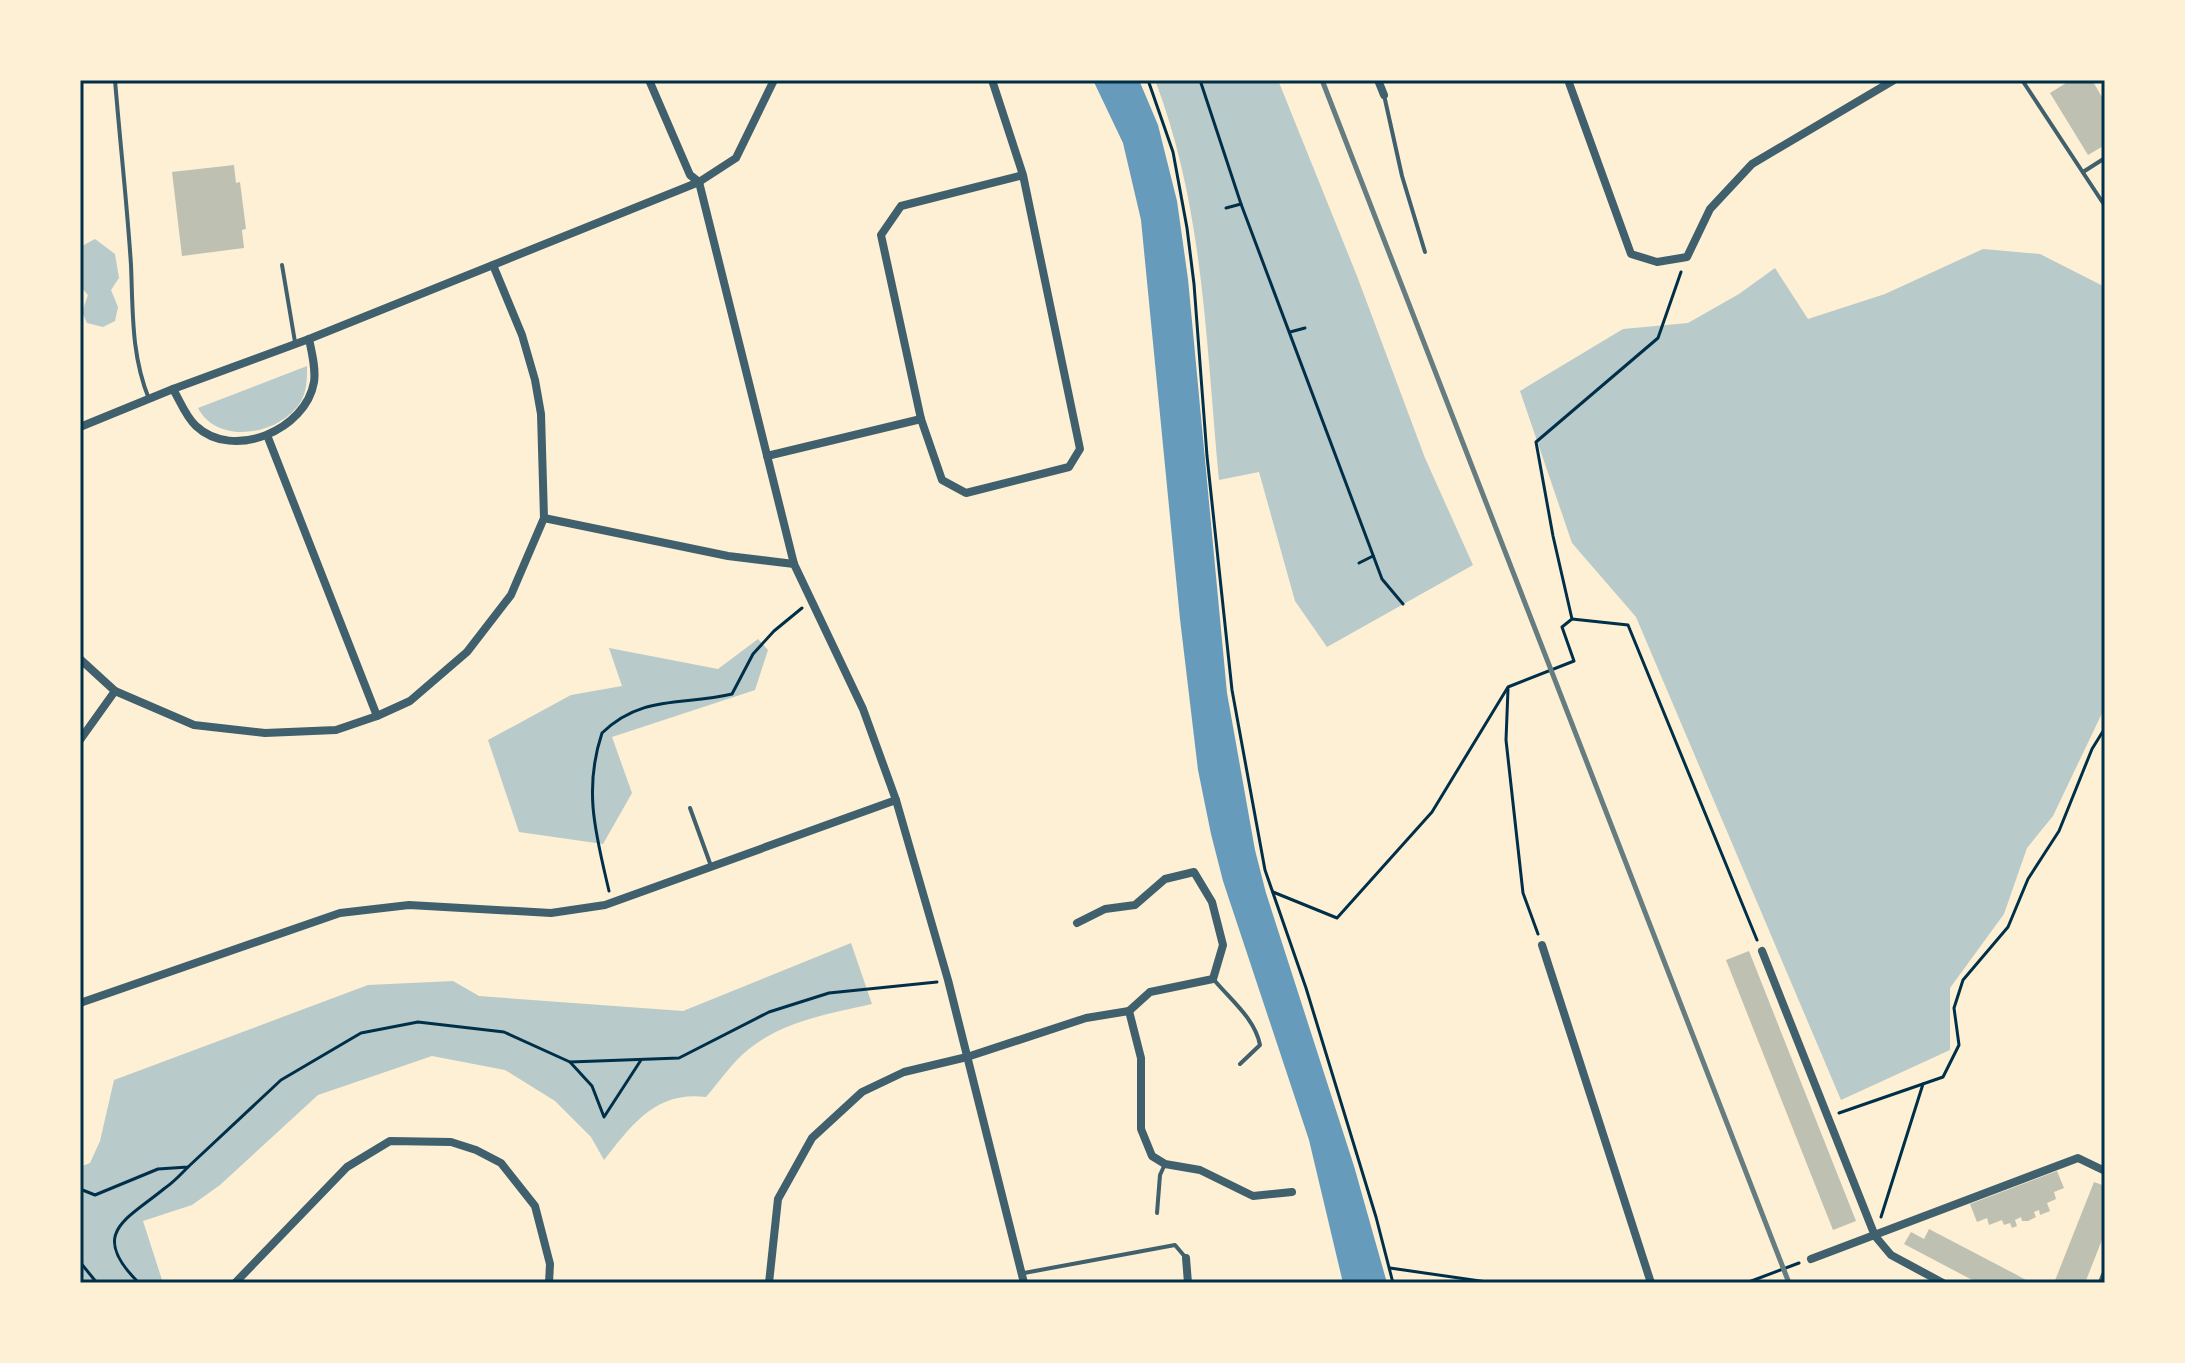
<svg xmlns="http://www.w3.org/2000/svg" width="2185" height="1363" viewBox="0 0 2185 1363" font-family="'PT Serif',serif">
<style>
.green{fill:#b9caca}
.water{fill:#669bbc}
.building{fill:#bec0b2}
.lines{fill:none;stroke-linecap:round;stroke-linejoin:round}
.path{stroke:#003049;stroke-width:3}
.service{stroke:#3f606c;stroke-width:4}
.minor{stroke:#3f606c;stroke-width:8}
.rail{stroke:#657d81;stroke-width:5}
.neatline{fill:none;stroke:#003049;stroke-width:3}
</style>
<rect width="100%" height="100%" fill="#fdf0d5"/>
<g class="green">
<path d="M1155 80H1278L1357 276 1425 458 1473 565 1327 647 1295 601 1259 472 1219 480C1206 345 1204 208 1155 80Z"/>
<polygon points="95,239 115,254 119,278 111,290 118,307 115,321 103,327 87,323 82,312 88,295 80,286 80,247"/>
<polygon points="1983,249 2040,254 2105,287 2105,707 2053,816 2027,848 2004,914 1950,988 1950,1050 1841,1100 1636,617 1572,543 1520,391 1623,329 1688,323 1739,294 1775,268 1808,319 1885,294"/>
<path d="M307 366C307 380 307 391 300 403 278 436 217 445 198 408Z"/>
<polygon points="758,639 768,650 755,690 612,737 632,793 603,844 519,832 488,740 571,695 622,686 609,648 718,669"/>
<path d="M851 943 872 1004C827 1014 778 1022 743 1054 730 1066 718 1083 706 1097 655 1091 632 1125 604 1160L591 1137 555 1101 505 1070 432 1056 318 1095 220 1185 192 1205 143 1221 163 1283H80V1167L90 1163 100 1141 114 1080 368 985 453 981 479 996 683 1011Z"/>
</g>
<polygon class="water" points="1093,80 1139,80 1158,125 1177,201 1188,279 1227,693 1255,850 1266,893 1354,1166 1387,1283 1343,1283 1309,1140 1223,881 1211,834 1198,770 1180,619 1141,220 1123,143"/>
<g class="building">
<polygon points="2071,80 2092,80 2103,99 2105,97 2105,145 2088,155 2050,93"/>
<polygon points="234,165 236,183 240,182 246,229 242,230 244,248 182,256 172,172"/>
<polygon points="1749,951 1856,1221 1833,1230 1726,960"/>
<polygon points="2057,1171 2064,1188 2054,1192 2056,1199 2047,1203 2050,1211 2040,1215 2039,1210 2034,1212 2036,1217 2028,1221 2022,1221 2021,1217 2015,1220 2017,1226 2012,1228 2010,1223 2004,1225 2002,1220 1989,1225 1987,1218 1977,1222 1970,1204"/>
<polygon points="2094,1182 2105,1186 2105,1232 2098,1250 2085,1283 2054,1283"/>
<polygon points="1929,1229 2017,1275 2031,1283 1978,1283 1904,1244 1911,1232 1924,1239"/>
</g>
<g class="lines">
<g class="path">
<polyline points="1148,80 1173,152 1187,228 1194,284 1207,456 1232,690 1265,870 1306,988 1376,1217 1393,1283"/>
<polyline points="1200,80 1241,204 1382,579 1403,604"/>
<polyline points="1226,208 1241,204"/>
<polyline points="1290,332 1305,328"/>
<polyline points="1359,563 1373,556"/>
<polyline points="1572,619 1628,625 1757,940"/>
<polyline points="1508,689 1506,740 1523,893 1538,934"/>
<path d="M609 891C596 835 583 790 602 733 642 694 683 706 732 694L753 654 774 631 802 608"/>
<polyline points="1273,892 1337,918 1432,812 1508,687 1574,661 1562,627 1572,619 1553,536 1536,442 1658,338 1681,272"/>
<polyline points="570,1062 592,1086 604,1117 641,1060"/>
<polyline points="1839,1113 1943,1077 1959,1045 1954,1008 1963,980 2008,927 2028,879 2059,831 2092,749 2105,728"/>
<polyline points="80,1189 95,1195 158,1169 188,1167 281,1080 361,1033 418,1022 504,1032 570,1062 679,1058 769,1012 829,993 937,982"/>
<polyline points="1881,1217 1923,1084"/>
<polyline points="80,1262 97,1283"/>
<polyline points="1390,1268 1494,1283"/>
<path d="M139 1283C88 1233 126 1220 165 1188 174 1182 181 1174 188 1167"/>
<polyline points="1746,1283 1799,1263"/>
</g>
<g class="service">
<path d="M115 80C120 142 127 203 131 265 133 311 131 355 149 399"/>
<polyline points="2022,80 2105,206"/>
<polyline points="1384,95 1402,176 1425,252"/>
<polyline points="2083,172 2105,158"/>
<polyline points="282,265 295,342"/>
<polyline points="690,808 711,866"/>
<path d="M1215 981C1231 1000 1255 1019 1260 1045L1240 1064"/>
<polyline points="1157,1213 1160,1175 1165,1164"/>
<polyline points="1024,1273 1175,1245 1186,1258"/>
</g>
<g class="minor">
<polyline points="649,80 690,175 699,182"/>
<polyline points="992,80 1023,175 1080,449 1069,467 966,493 942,480 921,419 881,235 901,206 1023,175"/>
<polyline points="1378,80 1384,95"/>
<polyline points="1568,80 1631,254 1657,262 1687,257 1710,209 1752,164 1894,80"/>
<polyline points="699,182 794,564 863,709 896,800 948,980 1024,1283"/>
<path d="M173 389C180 401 186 417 196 426 233 461 306 430 314 382 316 369 312 353 309 339"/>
<polyline points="80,427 173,389 309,339 699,182 736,158 774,80"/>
<polyline points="267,435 377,716"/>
<polyline points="767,456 921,419"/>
<polyline points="544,518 728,556 794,564"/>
<polyline points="80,659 115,691 194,725 265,733 336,730 377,716 410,701 467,652 511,595 544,518 541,414 535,380 522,335 493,265"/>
<polyline points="80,740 115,691"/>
<polyline points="1542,945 1651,1283"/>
<polyline points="1762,951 1875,1236 1891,1255 1943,1283"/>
<polyline points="80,1003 340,913 409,905 551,913 605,905 896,800"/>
<polyline points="1129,1011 1141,1058 1141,1129 1152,1156 1165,1164 1200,1170 1253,1196 1292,1192"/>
<polyline points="1186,1258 1188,1283"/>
<polyline points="1811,1259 2078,1158 2105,1171"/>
<polyline points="235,1283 347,1167 390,1141 451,1142 476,1150 501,1163 535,1206 550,1264 549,1283"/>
<polyline points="769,1283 778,1199 812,1138 862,1092 904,1072 967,1057 1086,1018 1129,1011 1150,992 1213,979 1223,945 1212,902 1194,872 1165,879 1135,905 1105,909 1077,923"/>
<polyline points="2102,1283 2105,1275"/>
</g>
<polyline class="rail" points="1322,80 1789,1283"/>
</g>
<rect width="2185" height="1363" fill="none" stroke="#fdf0d5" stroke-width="164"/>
<rect x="82" y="82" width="2021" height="1199" class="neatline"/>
</svg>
